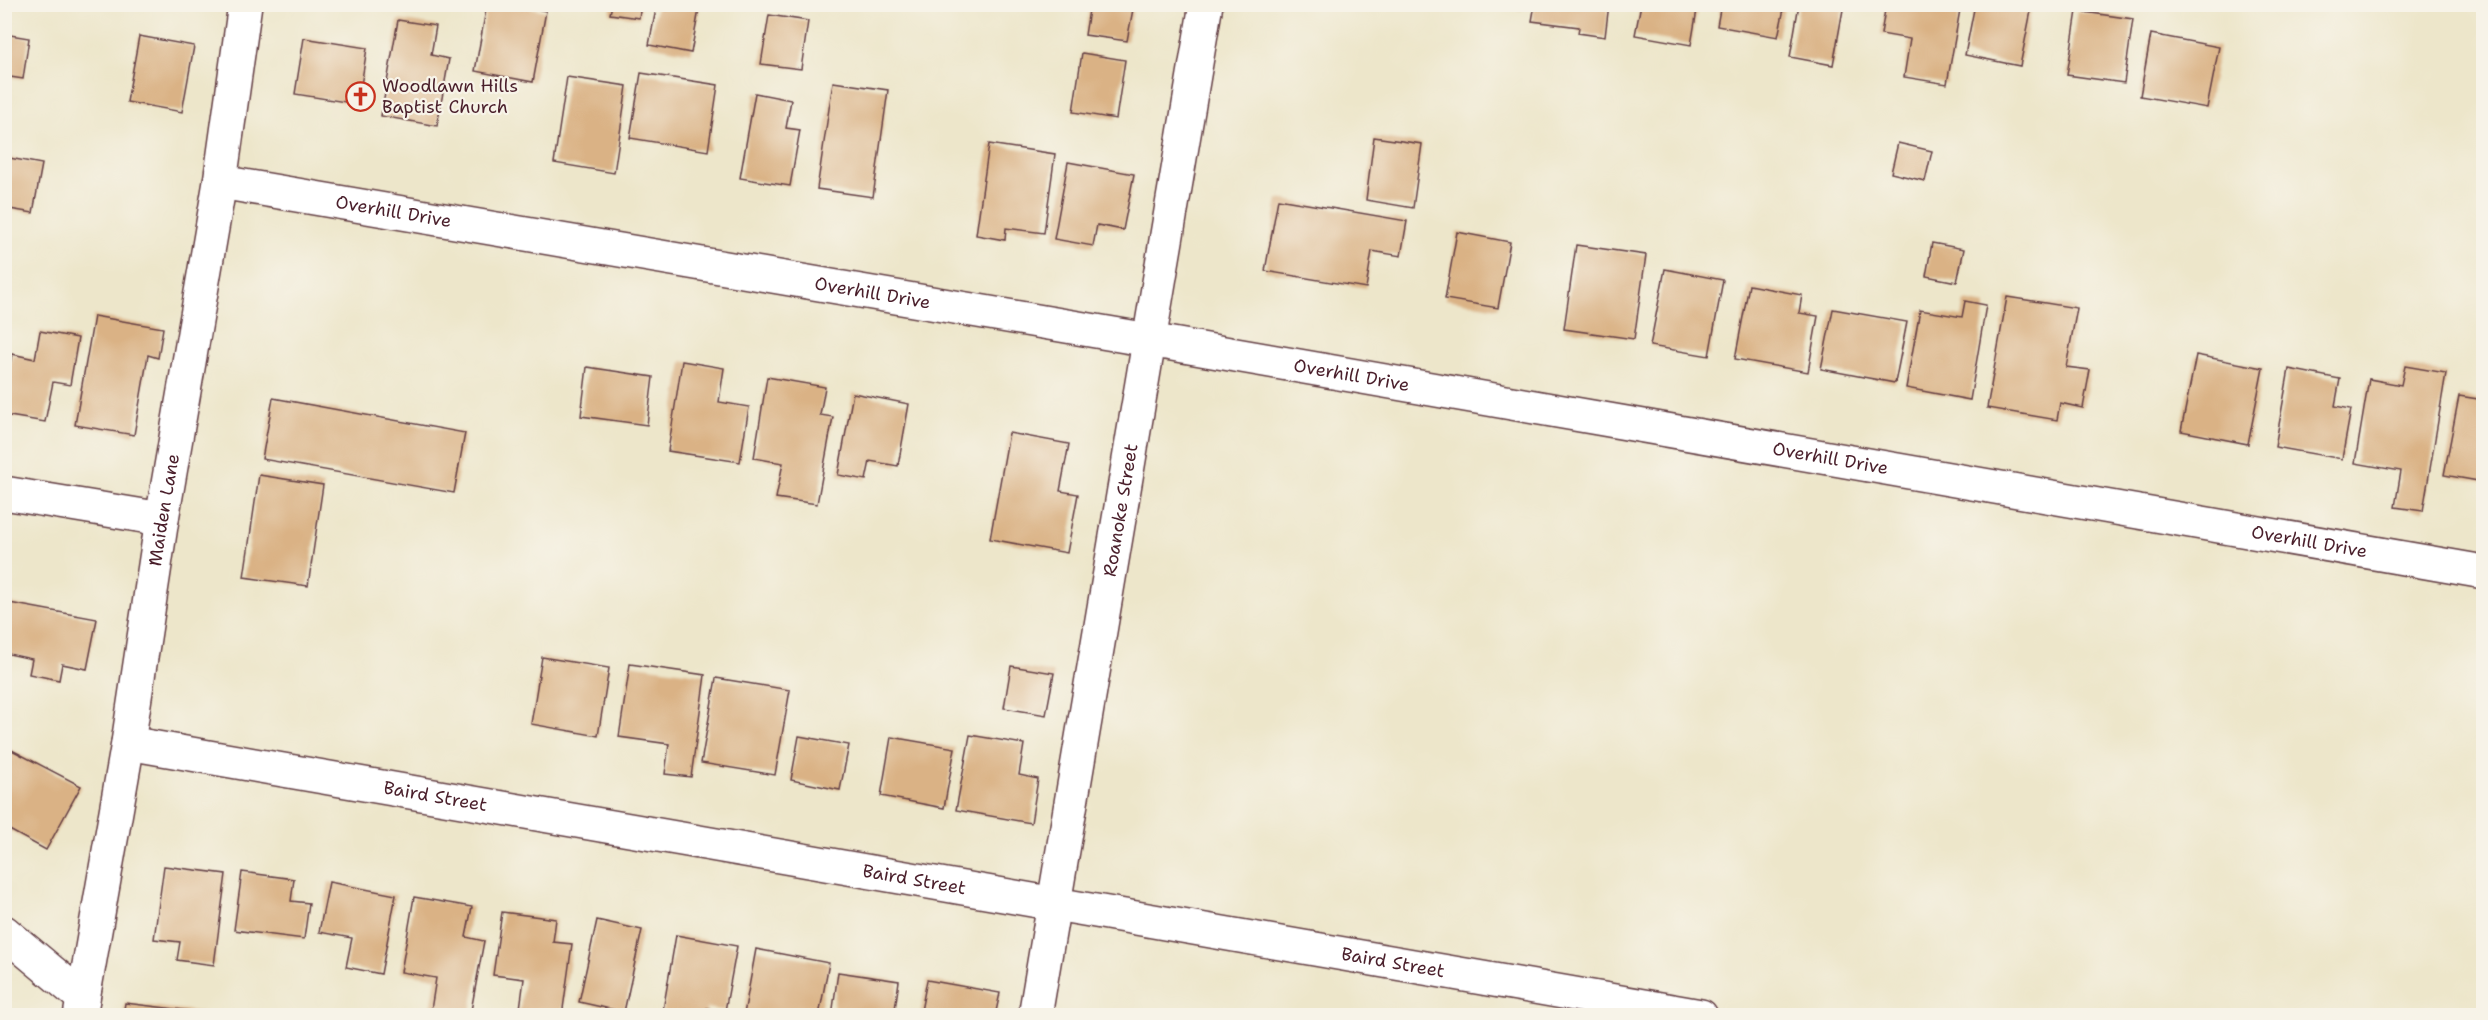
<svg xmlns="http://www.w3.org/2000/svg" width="2488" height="1020" viewBox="0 0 2488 1020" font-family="'Shantell Sans',sans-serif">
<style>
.building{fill:#dab285}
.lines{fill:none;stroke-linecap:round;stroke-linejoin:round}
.minor-casing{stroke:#623d43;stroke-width:36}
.minor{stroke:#fff;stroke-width:33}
.labels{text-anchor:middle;stroke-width:4.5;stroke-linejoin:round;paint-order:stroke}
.poi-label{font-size:18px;fill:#4a1f2b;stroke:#f7f3e8;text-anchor:start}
.street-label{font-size:18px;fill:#4a1f2b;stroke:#f7f3e8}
</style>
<rect width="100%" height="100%" fill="#f7f3e8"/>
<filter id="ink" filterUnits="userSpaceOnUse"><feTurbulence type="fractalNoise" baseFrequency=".0167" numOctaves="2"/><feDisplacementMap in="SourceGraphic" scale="12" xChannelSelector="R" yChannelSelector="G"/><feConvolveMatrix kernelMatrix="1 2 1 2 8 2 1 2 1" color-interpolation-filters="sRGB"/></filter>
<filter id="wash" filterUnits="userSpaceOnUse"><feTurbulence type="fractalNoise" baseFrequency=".008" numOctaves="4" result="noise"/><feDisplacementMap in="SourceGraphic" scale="24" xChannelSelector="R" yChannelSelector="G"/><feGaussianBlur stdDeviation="1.35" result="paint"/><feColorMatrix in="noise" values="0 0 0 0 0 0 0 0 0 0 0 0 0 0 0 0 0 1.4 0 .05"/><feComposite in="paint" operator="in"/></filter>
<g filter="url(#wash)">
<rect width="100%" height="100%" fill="#ede6ca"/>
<g id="blocks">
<g class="building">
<polygon points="487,4 514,4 546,11 533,82 475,71"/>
<polygon points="612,4 641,4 639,18 610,14"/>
<polygon points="657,4 700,4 691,53 649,45"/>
<polygon points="1090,4 1134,4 1127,41 1085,35"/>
<polygon points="1493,4 1523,4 1522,10"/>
<polygon points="1535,4 1609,4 1605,37 1578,33 1579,27 1532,21"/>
<polygon points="1641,4 1698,4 1691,45 1635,35"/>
<polygon points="1721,4 1785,4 1778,37 1717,26"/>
<polygon points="1799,4 1844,4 1833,65 1790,57"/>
<polygon points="1886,4 1961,4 1947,84 1904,77 1910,39 1881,34"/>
<polygon points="1975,4 2032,6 2020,66 1965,55"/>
<polygon points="2077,11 2133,19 2124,83 2067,75"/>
<polygon points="769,15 808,21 801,69 761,64"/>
<polygon points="398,20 436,26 431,55 449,59 437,126 381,116"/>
<polygon points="4,34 29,38 23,79 4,76"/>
<polygon points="2151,34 2219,47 2207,108 2140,96"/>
<polygon points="139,36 194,46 182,112 127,102"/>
<polygon points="304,38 367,48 358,104 295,94"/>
<polygon points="1082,53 1125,60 1116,119 1073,112"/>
<polygon points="641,73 718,85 708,151 630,138"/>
<polygon points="567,77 627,86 614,173 554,163"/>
<polygon points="833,82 888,90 873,197 817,189"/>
<polygon points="755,93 791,100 786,128 800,130 790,186 740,178"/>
<polygon points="1374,137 1422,144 1413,208 1366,200"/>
<polygon points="1898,143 1932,151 1925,181 1891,173"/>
<polygon points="989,144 1055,154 1044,233 1006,228 1005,240 976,235"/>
<polygon points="4,157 42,164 33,213 4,208"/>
<polygon points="1068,162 1134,174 1123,230 1097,225 1093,246 1054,239"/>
<polygon points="1278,199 1407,221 1401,256 1372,251 1366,288 1265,271"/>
<polygon points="1457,232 1510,242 1498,308 1445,299"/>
<polygon points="1932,243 1964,249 1957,282 1926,276"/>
<polygon points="1576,245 1646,255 1634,339 1564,329"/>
<polygon points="1665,269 1723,280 1709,356 1650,346"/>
<polygon points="1749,285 1802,295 1799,313 1818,316 1808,372 1735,359"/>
<polygon points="2007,297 2077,308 2066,367 2090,370 2083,408 2060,403 2057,420 1987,408"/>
<polygon points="1965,301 1986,305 1970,400 1906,388 1920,310 1962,317"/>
<polygon points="1833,309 1907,322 1895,383 1821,369"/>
<polygon points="94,316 163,328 158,358 148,355 134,435 75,425"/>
<polygon points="40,331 78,338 70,385 53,382 45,422 4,415 4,395 12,354 35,359"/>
<polygon points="2196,355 2263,368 2248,444 2181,431"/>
<polygon points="682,361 724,368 719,402 749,407 740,462 668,451"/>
<polygon points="2405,366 2446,373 2423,511 2395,507 2401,471 2355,463 2369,379 2401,385"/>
<polygon points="587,367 653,377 647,425 581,416"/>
<polygon points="2289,369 2340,379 2335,406 2351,409 2342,459 2275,447"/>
<polygon points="767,377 825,387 820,415 833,417 817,504 776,498 783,463 754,458"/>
<polygon points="853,393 909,404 898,466 870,461 866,480 838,475"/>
<polygon points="2459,396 2484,400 2484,482 2444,475"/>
<polygon points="273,398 465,433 454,493 262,459"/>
<polygon points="1009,433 1069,444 1060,491 1078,494 1067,553 990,539"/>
<polygon points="259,475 323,485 308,586 244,577"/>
<polygon points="4,602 97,619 87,669 62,664 59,680 29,674 32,659 4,653"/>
<polygon points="542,657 609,668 598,736 531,724"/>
<polygon points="630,664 705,675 691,777 665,774 669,744 619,737"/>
<polygon points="1011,666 1054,673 1046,715 1004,708"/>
<polygon points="716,678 790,690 775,775 701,763"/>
<polygon points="970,735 1024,744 1019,775 1038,779 1031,823 956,810"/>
<polygon points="799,736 849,745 840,790 791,780"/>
<polygon points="891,737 955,748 944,808 881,796"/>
<polygon points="4,746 81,786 46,850 4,827"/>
<polygon points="164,866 226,874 214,965 177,960 180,942 154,939"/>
<polygon points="242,872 294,879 291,901 309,903 304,939 234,930"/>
<polygon points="329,882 396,895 381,974 346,967 352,938 319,932"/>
<polygon points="414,897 472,907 466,937 484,941 470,1016 431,1010 436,978 401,972"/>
<polygon points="502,912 556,919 553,942 572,944 562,1016 519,1016 524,979 493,975"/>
<polygon points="597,920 642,930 624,1012 579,1002"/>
<polygon points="676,935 737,946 725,1011 707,1008 705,1016 662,1016"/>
<polygon points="756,949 829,963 819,1016 744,1014"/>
<polygon points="838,972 899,981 894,1016 832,1016"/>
<polygon points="927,980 1000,993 995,1016 920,1016"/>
<polygon points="125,1003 208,1013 208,1016 123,1016"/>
</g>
</g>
</g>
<g filter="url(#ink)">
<use href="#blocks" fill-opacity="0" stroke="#623d43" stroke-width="1.5"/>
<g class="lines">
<defs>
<g id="minor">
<path id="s1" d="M220 182 1149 340 2484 572"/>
<polyline points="4,493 162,519"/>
<path id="s2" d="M128 743 1701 1016"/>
<polyline points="4,932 83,998"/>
<path id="s3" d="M80 1016 128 743 162 519 220 182 245 4"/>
<path id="s4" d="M1035 1016 1206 4"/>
</g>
</defs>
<use href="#minor" class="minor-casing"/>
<use href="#minor" class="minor"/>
</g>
</g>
<defs>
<symbol id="church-ring" viewBox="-11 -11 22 22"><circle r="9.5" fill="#f7f3e8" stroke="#c8321e" stroke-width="1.5"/><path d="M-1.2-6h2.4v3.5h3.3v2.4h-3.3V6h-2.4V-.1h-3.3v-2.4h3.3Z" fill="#c8321e"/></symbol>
</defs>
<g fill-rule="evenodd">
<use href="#church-ring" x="344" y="80" width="33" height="33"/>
</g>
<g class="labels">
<g class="poi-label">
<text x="382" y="92">Woodlawn Hills<tspan x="382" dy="21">Baptist Church</tspan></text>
</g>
<g class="street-label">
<text dy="6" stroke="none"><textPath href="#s1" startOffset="176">Overhill Drive</textPath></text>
<text dy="6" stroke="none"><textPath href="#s1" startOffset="662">Overhill Drive</textPath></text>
<text dy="6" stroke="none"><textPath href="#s1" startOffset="1148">Overhill Drive</textPath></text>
<text dy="6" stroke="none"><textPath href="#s1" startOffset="1634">Overhill Drive</textPath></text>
<text dy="6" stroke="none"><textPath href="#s3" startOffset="513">Maiden Lane</textPath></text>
<text dy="6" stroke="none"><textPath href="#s4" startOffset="513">Roanoke Street</textPath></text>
<text dy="6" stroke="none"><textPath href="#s1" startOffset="2120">Overhill Drive</textPath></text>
<text dy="6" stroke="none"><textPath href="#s2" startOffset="312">Baird Street</textPath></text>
<text dy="6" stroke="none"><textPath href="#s2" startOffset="798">Baird Street</textPath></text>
<text dy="6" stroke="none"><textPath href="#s2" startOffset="1284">Baird Street</textPath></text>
</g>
</g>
<rect width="2488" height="1020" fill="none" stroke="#f7f3e8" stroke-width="24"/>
</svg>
